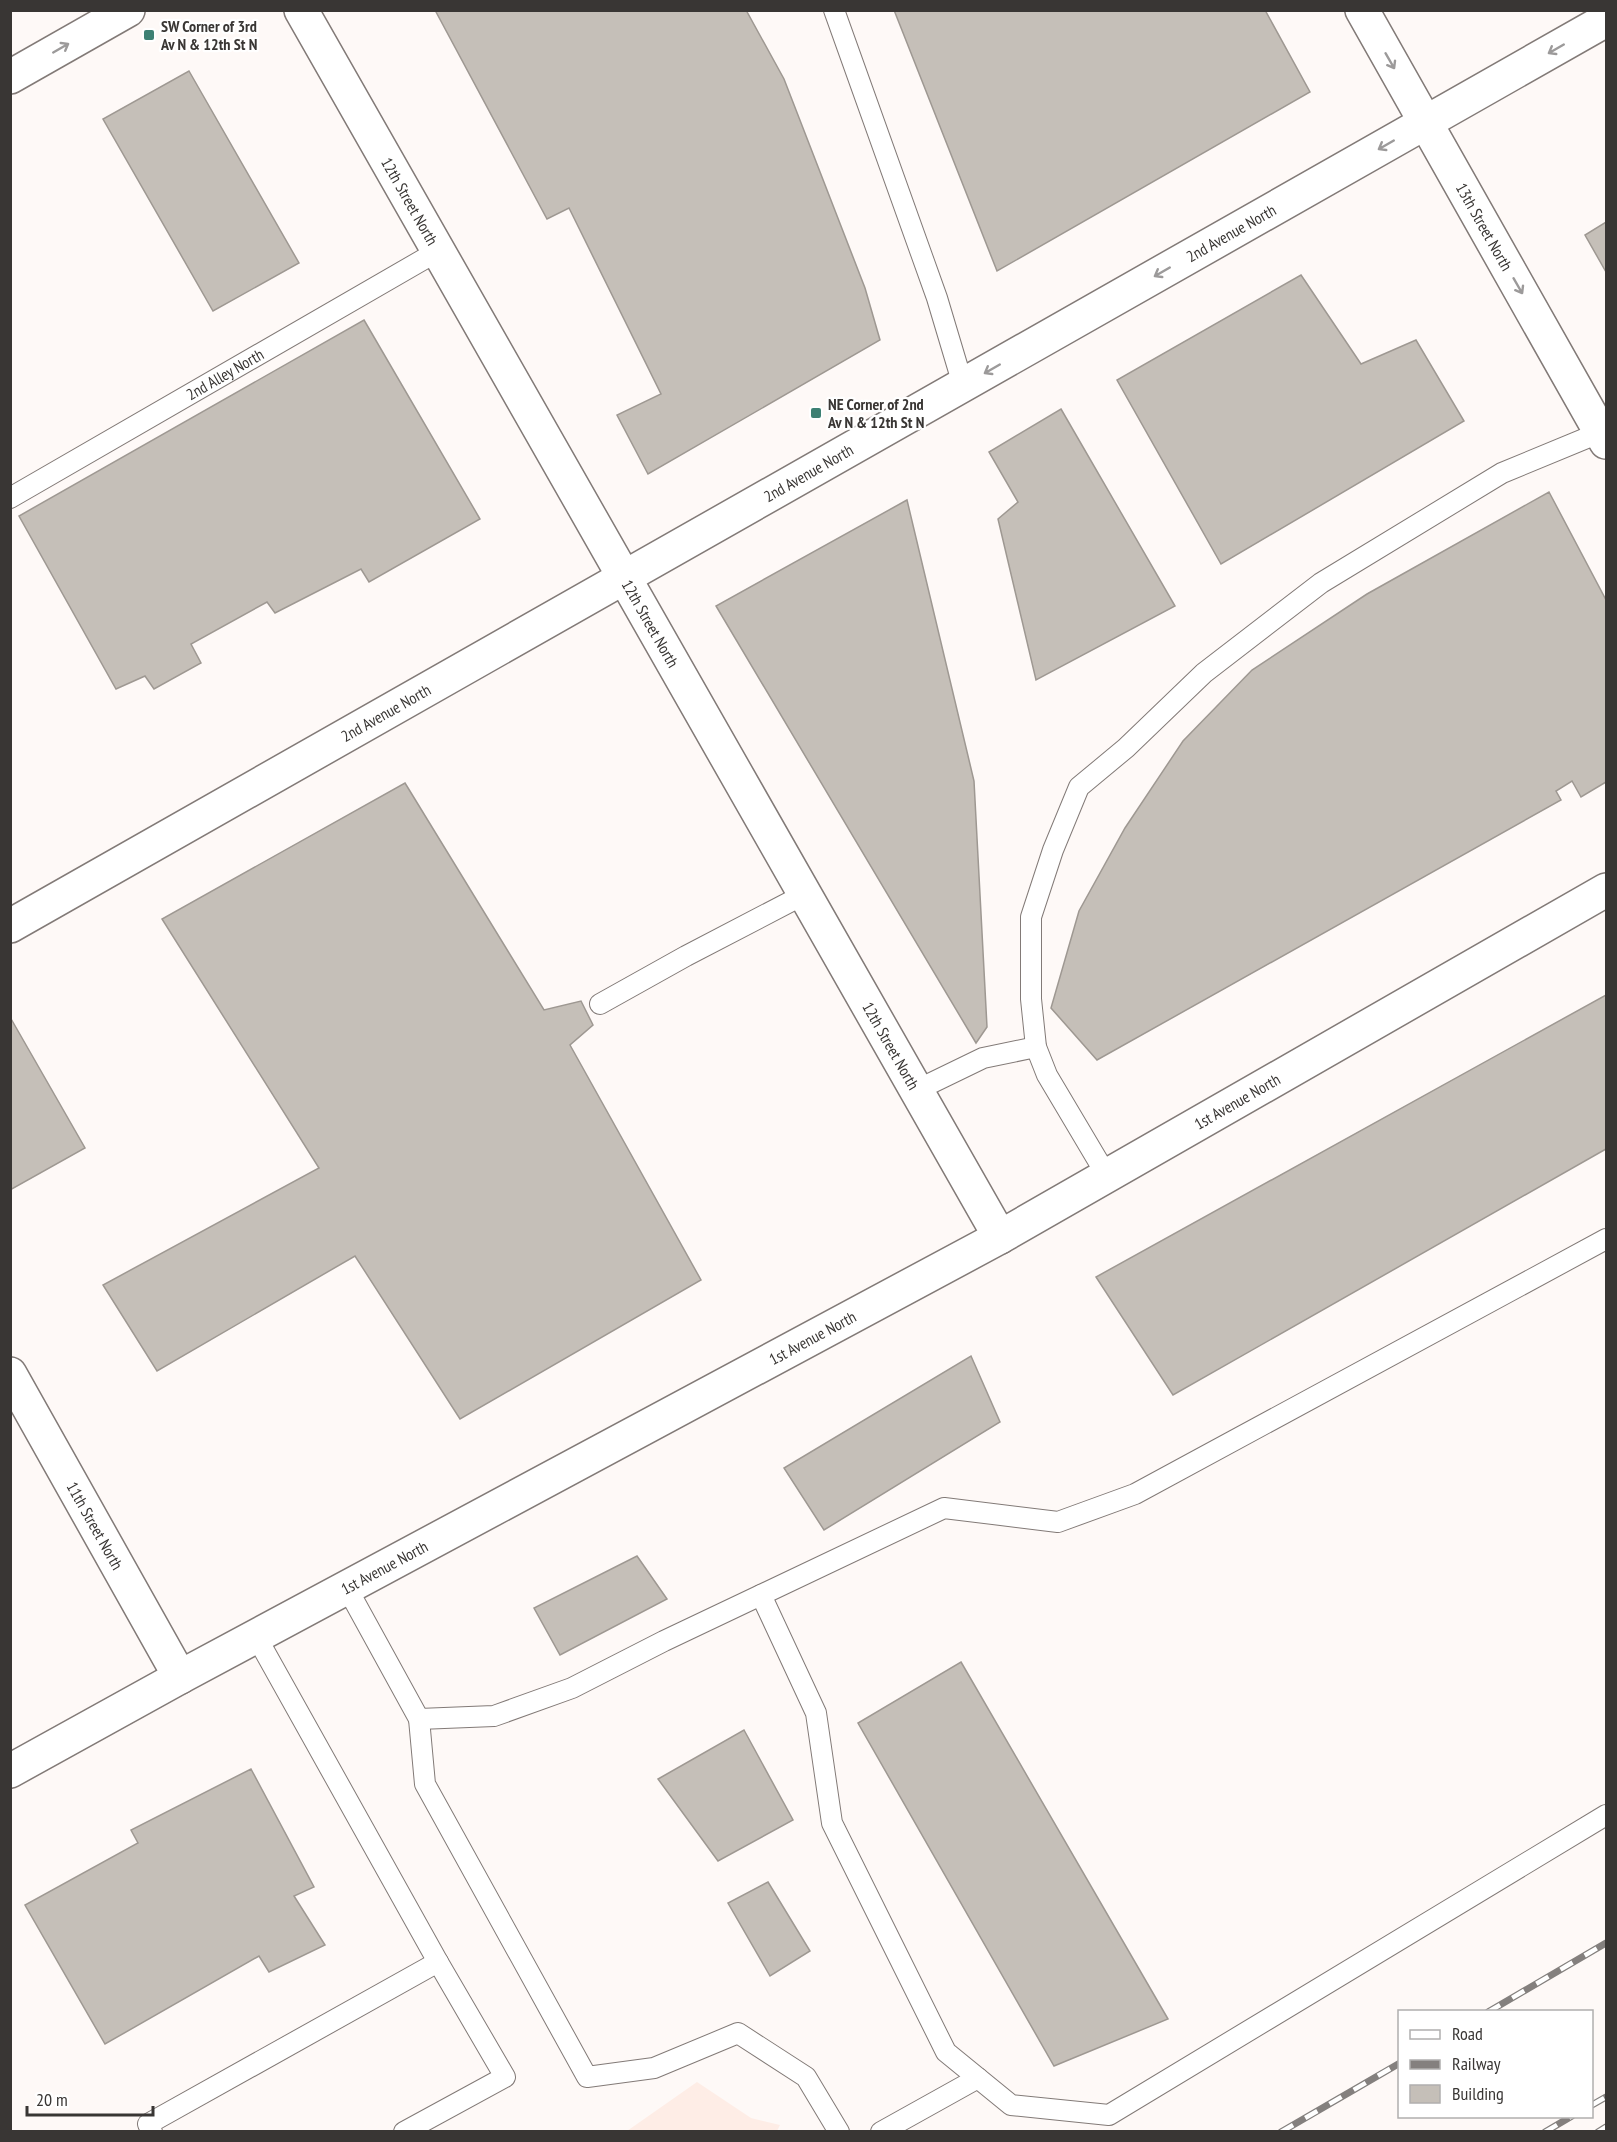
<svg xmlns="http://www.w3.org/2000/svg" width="1617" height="2142" viewBox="0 0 1617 2142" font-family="'PT Sans Narrow',sans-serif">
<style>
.built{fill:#feede6}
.building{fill:#c5bfb8;stroke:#9e9892;stroke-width:1.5}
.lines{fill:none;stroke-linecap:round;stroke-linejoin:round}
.lane-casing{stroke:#827a77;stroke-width:22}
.street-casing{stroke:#827a77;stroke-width:36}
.secondary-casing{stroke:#827a77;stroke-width:36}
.primary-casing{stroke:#827a77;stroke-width:36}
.lane{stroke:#fff;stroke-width:20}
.street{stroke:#fff;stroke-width:33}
.secondary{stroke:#fff;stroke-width:33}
.primary{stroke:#fff;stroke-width:33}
.rail-casing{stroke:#84807e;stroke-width:7}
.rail{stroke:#fff;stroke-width:4.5;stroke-dasharray:14;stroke-linecap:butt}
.oneway{stroke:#9c9a9a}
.poi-dot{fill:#3d8073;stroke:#fff;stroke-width:2}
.labels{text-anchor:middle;stroke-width:4.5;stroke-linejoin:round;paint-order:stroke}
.poi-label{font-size:16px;font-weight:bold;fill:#393634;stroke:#fff;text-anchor:start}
.street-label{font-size:16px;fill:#393634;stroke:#fff}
</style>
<rect width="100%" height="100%" fill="#fef9f7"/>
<polygon class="built" points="697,2082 751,2118 780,2125 777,2131 627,2131"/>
<g class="building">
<polygon points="435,10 746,10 784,79 865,288 880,340 648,474 617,415 661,394 569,208 547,219"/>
<polygon points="894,10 1265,10 1310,92 997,271"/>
<polygon points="189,71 299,263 213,311 103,119"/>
<polygon points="1606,222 1606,272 1585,235"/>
<polygon points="1301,275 1361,364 1416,340 1464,421 1221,564 1117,380"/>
<polygon points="364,320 480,519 369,582 361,569 275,613 267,602 191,644 201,663 154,689 145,676 116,689 19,516"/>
<polygon points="1061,409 1175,606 1036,680 998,519 1018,502 989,452"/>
<polygon points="1549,492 1606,600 1606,782 1581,797 1572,781 1556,791 1561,800 1097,1060 1051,1008 1079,911 1125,828 1183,741 1252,670 1367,594"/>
<polygon points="907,500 974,781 987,1027 976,1043 716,606"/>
<polygon points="405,783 544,1010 581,1001 593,1025 570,1045 701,1280 460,1419 355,1256 157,1371 103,1285 319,1168 162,919"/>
<polygon points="1606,995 1606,1149 1173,1395 1096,1277"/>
<polygon points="10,1017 85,1148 10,1190"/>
<polygon points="971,1356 1000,1422 824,1530 784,1468"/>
<polygon points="637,1556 667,1599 560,1655 534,1608"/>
<polygon points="961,1662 1168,2019 1054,2066 858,1723"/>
<polygon points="744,1730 793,1820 718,1861 658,1779"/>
<polygon points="251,1769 314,1887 294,1896 325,1945 269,1972 259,1956 105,2044 25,1905 138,1843 131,1830"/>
<polygon points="768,1882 810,1951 770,1976 728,1903"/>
</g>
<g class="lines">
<defs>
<g id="lane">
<polyline points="834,10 937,298 963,385"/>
<path id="s1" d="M10 498 438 251"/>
<polyline points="600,1004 686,956 805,894"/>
<polyline points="917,1090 983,1058 1036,1047"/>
<polyline points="1107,1176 1047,1075 1036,1047 1031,999 1031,917 1053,850 1079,787 1126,748 1204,673 1321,583 1502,473 1606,430"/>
<polyline points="347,1588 419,1719 425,1784 587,2077 654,2068 738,2033 806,2077 839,2132"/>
<polyline points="761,1595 816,1713 832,1823 946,2052 1011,2105 1109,2115 1606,1815"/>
<polyline points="256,1636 438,1962 505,2077 404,2132"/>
<polyline points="419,1719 494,1716 572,1688 664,1641 944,1508 1058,1522 1135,1494 1606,1239"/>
<polyline points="152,2132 148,2124 438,1962"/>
<polyline points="881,2132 978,2078"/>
</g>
<g id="street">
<path id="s2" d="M10 1374 180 1677"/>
</g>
<g id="secondary">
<path id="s3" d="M10 926 1606 20"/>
</g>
<g id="primary">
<path id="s4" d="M301 10 1000 1237"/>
<path id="s5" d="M1362 10 1606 442"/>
<polyline points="10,77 128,10"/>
<path id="s6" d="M10 1771 180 1677 1000 1237 1606 890"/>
</g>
</defs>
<use href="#lane" class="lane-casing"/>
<use href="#street" class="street-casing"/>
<use href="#secondary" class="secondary-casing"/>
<use href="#primary" class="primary-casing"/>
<use href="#lane" class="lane"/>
<use href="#street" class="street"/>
<use href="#secondary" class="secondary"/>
<use href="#primary" class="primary"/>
<defs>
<g id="rail">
<polyline points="1488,2012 1606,1943"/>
<polyline points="1592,2105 1606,2097"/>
<polyline points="1281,2132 1400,2063"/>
<polyline points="1545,2132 1572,2116"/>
<polyline points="1598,2132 1606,2127"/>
</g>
</defs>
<use href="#rail" class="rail-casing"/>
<use href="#rail" class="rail"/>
</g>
<defs><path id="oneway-shaft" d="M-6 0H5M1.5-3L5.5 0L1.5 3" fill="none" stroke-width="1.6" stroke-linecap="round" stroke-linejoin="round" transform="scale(1.5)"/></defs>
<g class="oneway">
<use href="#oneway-shaft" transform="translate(61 48) rotate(-30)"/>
<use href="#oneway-shaft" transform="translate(1556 49) rotate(150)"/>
<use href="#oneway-shaft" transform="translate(1390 61) rotate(60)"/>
<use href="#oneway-shaft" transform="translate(1386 145) rotate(150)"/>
<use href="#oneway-shaft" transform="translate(1162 272) rotate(150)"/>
<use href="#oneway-shaft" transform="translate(1518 286) rotate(60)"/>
<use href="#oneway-shaft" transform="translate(992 369) rotate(150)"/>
</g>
<g class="poi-dot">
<rect x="143" y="29" width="12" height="12" rx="3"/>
<rect x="810" y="407" width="12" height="12" rx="3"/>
</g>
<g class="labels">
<g class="poi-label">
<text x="161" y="32">SW Corner of 3rd<tspan x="161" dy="18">Av N &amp; 12th St N</tspan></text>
<text x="828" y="410">NE Corner of 2nd<tspan x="828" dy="18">Av N &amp; 12th St N</tspan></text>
</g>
<g class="street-label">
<text dy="6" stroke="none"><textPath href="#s4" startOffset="220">12th Street North</textPath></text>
<text dy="6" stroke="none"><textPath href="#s5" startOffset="249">13th Street North</textPath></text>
<text dy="6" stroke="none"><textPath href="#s3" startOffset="1404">2nd Avenue North</textPath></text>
<text dy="6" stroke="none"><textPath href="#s1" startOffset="248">2nd Alley North</textPath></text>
<text dy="6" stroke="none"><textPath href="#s3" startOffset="918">2nd Avenue North</textPath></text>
<text dy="6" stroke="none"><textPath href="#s4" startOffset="706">12th Street North</textPath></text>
<text dy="6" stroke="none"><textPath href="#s3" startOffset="432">2nd Avenue North</textPath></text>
<text dy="6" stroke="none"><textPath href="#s4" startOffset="1192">12th Street North</textPath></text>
<text dy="6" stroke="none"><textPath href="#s6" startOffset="1398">1st Avenue North</textPath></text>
<text dy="6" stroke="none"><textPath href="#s6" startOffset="912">1st Avenue North</textPath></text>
<text dy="6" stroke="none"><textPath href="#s2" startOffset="174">11th Street North</textPath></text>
<text dy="6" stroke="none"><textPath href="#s6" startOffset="426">1st Avenue North</textPath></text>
</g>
</g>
<rect width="1617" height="2142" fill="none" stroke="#393634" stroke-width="24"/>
<rect x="1398" y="2010" width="195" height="108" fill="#ffffff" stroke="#b0afae" stroke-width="1.5"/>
<rect x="1410" y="2030" width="30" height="9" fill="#ffffff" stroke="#b0afae" stroke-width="1.5"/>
<text x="1452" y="2040" font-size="18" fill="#393634">Road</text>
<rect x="1410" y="2060" width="30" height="9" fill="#84807e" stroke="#b0afae" stroke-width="1.5"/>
<text x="1452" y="2070" font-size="18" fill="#393634">Railway</text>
<rect x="1410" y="2085" width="30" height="18" fill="#c5bfb8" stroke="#b0afae" stroke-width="1.5"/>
<text x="1452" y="2100" font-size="18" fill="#393634">Building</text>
<path d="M27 2106v9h126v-9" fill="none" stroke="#393634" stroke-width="3"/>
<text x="36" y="2106" font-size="18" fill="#393634" stroke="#ffffff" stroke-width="4.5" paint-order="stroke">20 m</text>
</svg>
